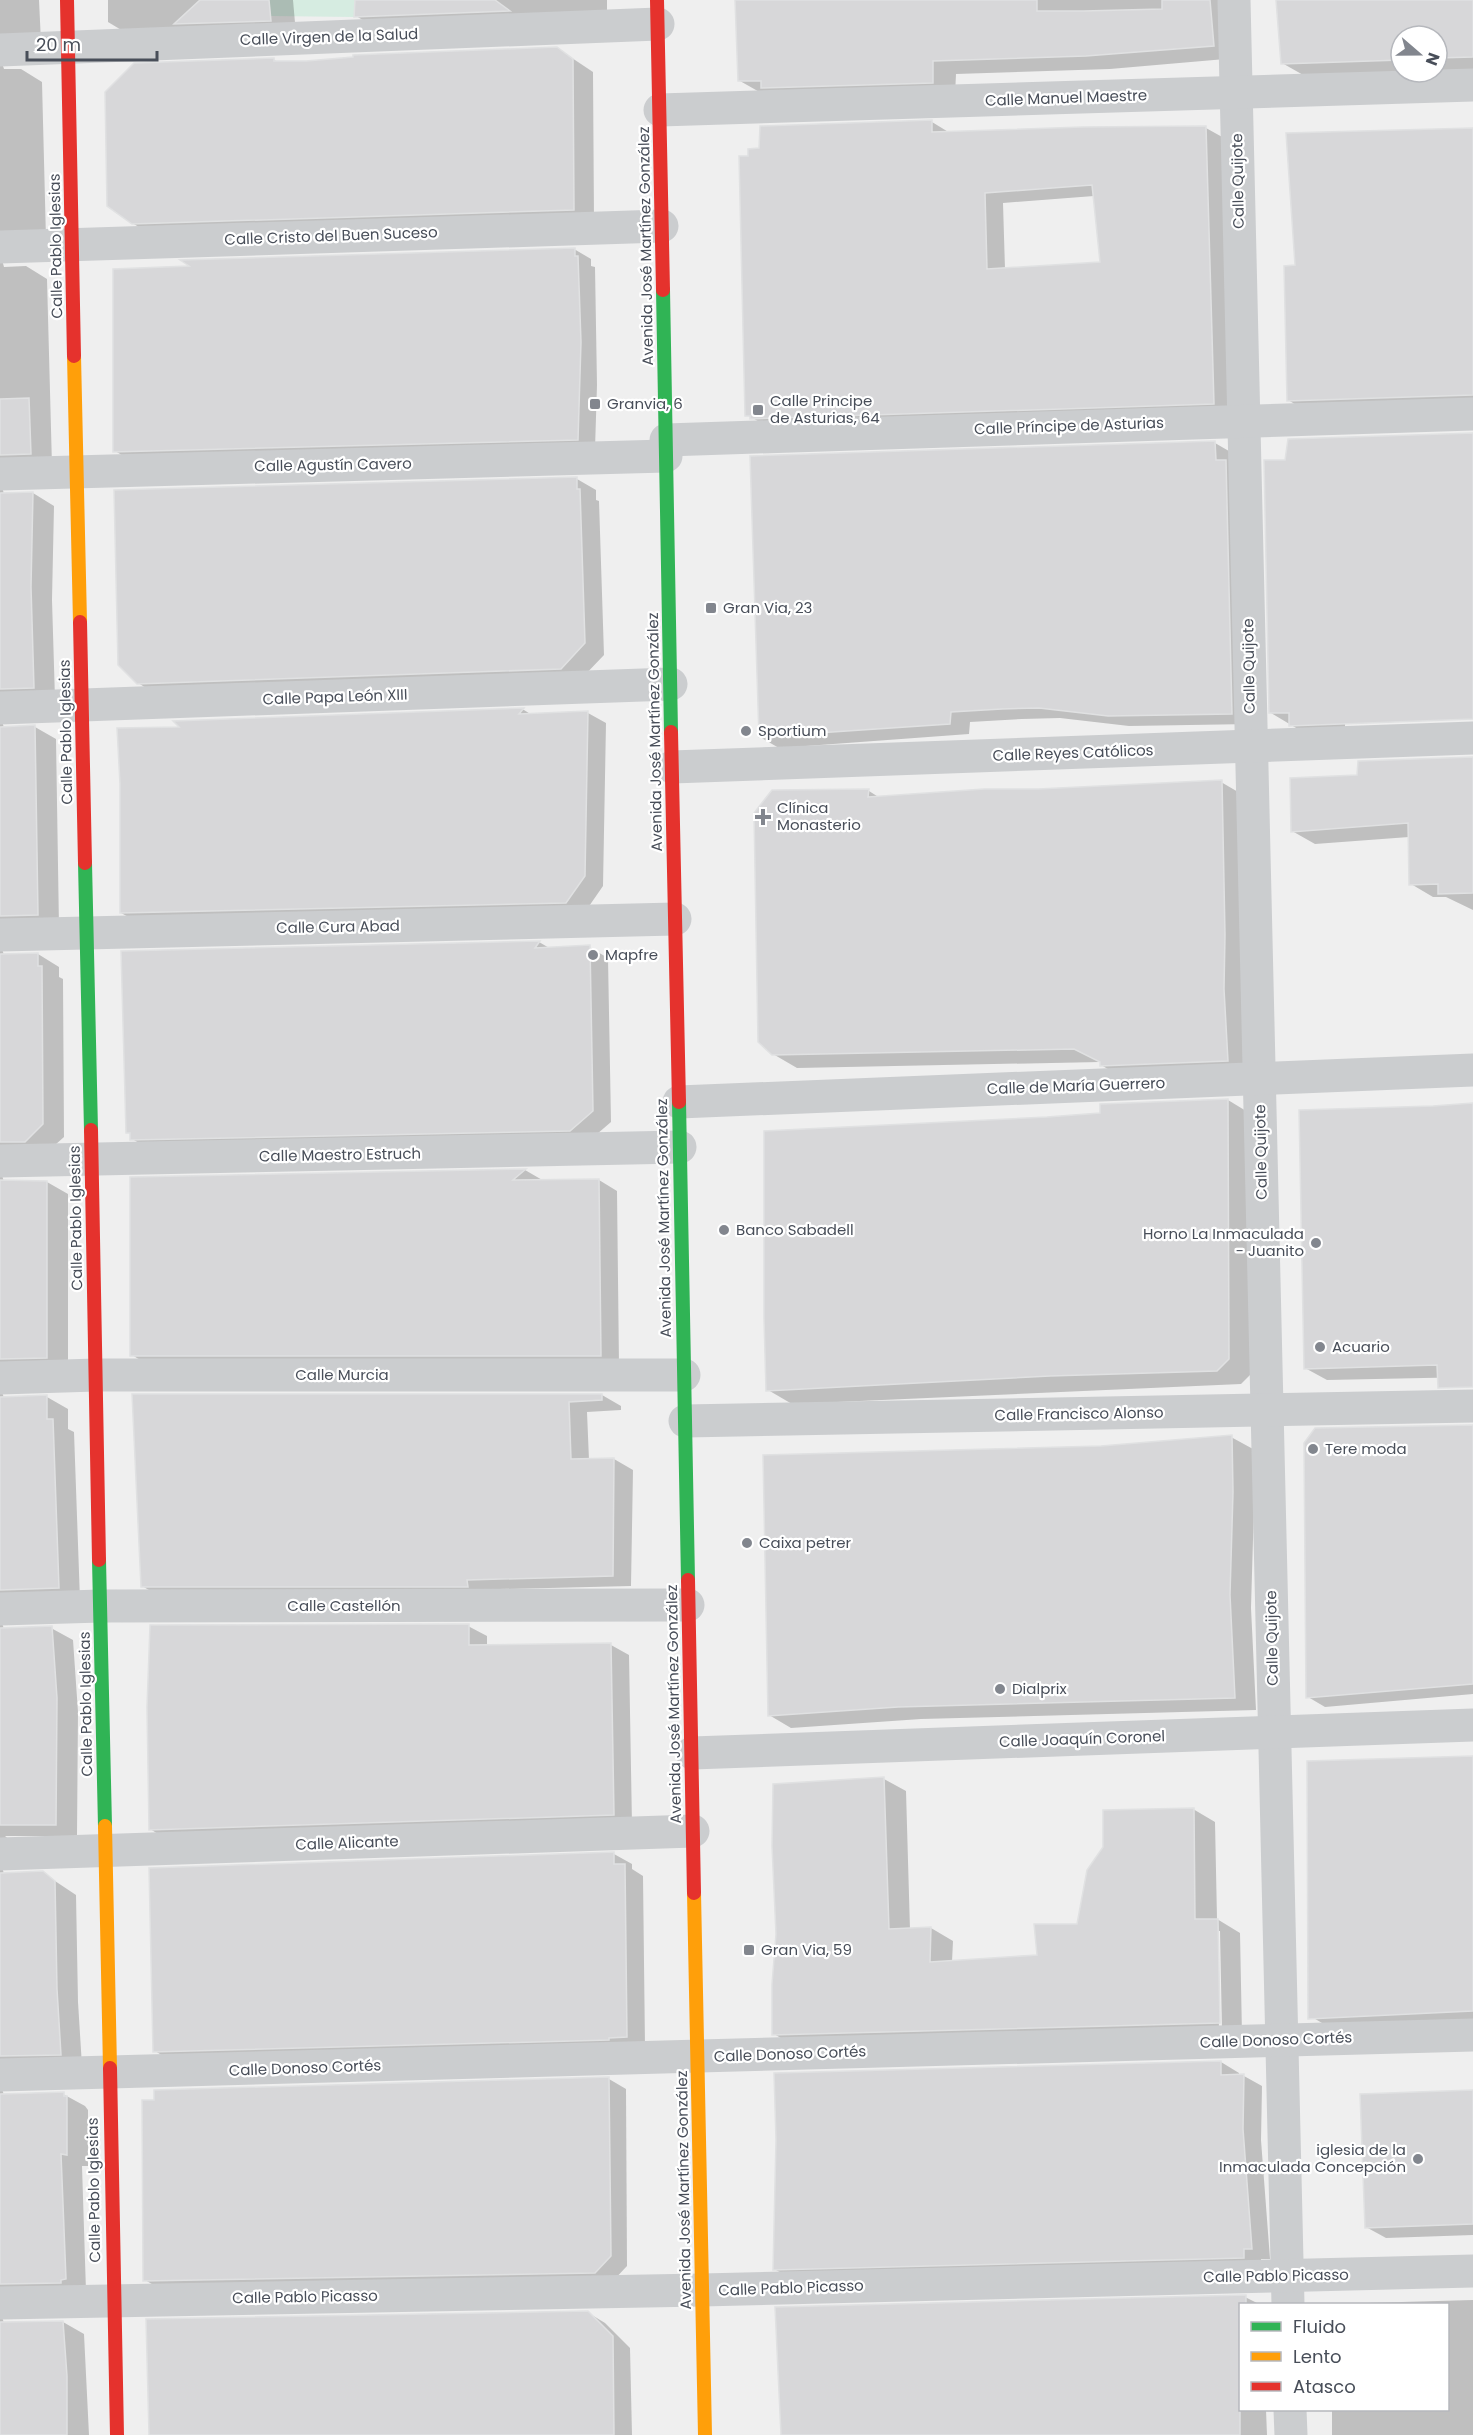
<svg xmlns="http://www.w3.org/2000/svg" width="1473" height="2435" viewBox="0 0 1473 2435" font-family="Poppins,sans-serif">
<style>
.green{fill:#d6ece1}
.shadow{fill:#0003;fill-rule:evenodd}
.building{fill:#d7d7d9;stroke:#e0e1e2;stroke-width:1.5;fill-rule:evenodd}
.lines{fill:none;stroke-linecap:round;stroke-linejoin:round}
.street{stroke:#cbcdcf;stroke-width:33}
.fast{stroke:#30b455;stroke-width:14}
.slow{stroke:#ff9f0a;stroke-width:14}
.jam{stroke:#e5322d;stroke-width:14}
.poi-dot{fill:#82868e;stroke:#fff;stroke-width:2}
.labels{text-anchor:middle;stroke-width:4.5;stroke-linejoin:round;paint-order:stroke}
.street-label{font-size:15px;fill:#484e59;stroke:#fff}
.poi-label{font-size:15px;fill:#484e59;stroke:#fff;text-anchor:start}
</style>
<rect width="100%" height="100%" fill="#efefef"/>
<polygon class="green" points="269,0 355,0 354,17 271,16"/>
<g class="shadow">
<polygon points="0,0 39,0 41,42 2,63 4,69 21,69 42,82 46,239 2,260 4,267 26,266 47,279 52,466 2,487 4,494 33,493 54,506 52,600 55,699 2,721 4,728 35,727 56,739 59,927 2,949 4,955 38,954 59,967 59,977 63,979 64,1137 46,1153 2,1175 4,1182 47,1182 68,1194 68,1369 2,1392 4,1398 47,1397 68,1409 68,1429 74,1432 80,1600 2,1623 4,1629 51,1628 73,1640 78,1712 77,1836 5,1836 19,1848 2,1867 4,1874 43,1873 76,1895 78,2002 82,2066 2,2089 4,2095 63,2094 85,2106 88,2110 88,2166 82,2166 86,2291 2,2317 4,2323 63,2322 84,2334 89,2435 0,2435"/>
<polygon points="108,0 293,0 296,34 133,37 108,22"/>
<polygon points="356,0 607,0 607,24 388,35 356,16"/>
<polygon points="737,0 1232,0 1237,58 1110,69 956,74 955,95 763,94 740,81"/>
<polygon points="1278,0 1473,0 1473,70 1437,71 1437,36 1401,36 1401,72 1305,76 1282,63"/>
<polygon points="557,48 593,72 594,221 153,235 132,223 273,59 279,63"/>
<path d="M932 122 950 133 1206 128 1224 138 1232 413 770 428 747 415 750 157 760 150ZM1094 196 1101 263 1005 269 1003 203Z"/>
<polygon points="1473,129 1473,408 1310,413 1288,400 1297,266"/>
<polygon points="574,249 591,259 591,266 595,267 597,385 595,449 132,461 115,451"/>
<polygon points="1473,434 1473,713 1345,719 1345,736 1313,738 1271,713 1287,461"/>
<polygon points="1215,443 1234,454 1251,724 1129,726 1060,718 1022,719 970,722 969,734 779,748 760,737 752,458"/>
<polygon points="577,479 596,490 596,500 599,501 604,655 581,679 158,695 138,683 115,491"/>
<polygon points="524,710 532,715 588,713 606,723 603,886 585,912 140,923 121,913 182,728 176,722"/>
<polygon points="1473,760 1473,910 1446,897 1433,897 1411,884 1409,837 1315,844 1292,831 1358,776"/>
<polygon points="1221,782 1245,796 1251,1074 1125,1079 1101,1065 1100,1062 797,1068 773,1054 869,791 880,798"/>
<polygon points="539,942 551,949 589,947 608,958 611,1122 590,1140 150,1149 132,1139 132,1134 127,1132 123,952"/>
<polygon points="1228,1100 1251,1114 1252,1373 1241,1384 792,1404 768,1390 1047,1119"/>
<polygon points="1473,1105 1473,1377 1327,1380 1305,1368"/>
<polygon points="525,1170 544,1181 599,1180 617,1191 619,1366 150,1366 132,1355 132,1179"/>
<polygon points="134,1395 602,1395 621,1406 621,1410 587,1412 589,1460 614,1459 633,1470 631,1586 161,1597 142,1586"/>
<polygon points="1473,1432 1473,1694 1325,1707 1308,1697"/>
<polygon points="1231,1437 1253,1449 1254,1505 1251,1608 1256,1710 921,1719 791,1728 769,1715 1101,1448"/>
<polygon points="468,1626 487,1636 487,1646 611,1645 629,1655 632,1825 168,1840 150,1829"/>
<polygon points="1473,1758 1473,2022 1329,2027 1310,2016"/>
<path d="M884 1779 906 1791 910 1930 931 1928 953 1941 952 1962 1038 1956 1078 1925 1193 1809 1215 1822 1217 1919 1240 1933 1242 2035 796 2047 774 2034 777 1934 775 1785ZM1217 1931H1220L1222 2031H1219Z"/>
<polygon points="614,1854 632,1864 632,1869 643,1876 645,2047 173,2062 155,2051"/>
<polygon points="1221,2062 1239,2073 1239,2076 1244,2076 1262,2086 1261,2140 1270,2259 1261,2259 1262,2268 793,2279 774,2269 778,2140"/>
<polygon points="609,2079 626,2089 627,2266 612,2282 162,2290 145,2280"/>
<polygon points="1473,2092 1473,2235 1386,2238 1366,2227"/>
<polygon points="1245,2297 1259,2304 1240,2304 1240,2410 1266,2410 1267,2435 783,2435"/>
<polygon points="1473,2300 1473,2435 1332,2435 1332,2410 1448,2410 1448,2304 1330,2304"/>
<polygon points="587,2312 605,2323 630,2348 632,2435 151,2435"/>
</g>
<g class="building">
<polygon points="200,0 269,0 271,21 174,24"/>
<polygon points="355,0 495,0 510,11 354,17"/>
<polygon points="735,0 1037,0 1037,11 1084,11 1162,9 1162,0 1210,0 1214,46 1086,56 933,61 933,83 761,88 761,81 738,81"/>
<polygon points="1276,0 1473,0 1473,57 1437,58 1437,36 1401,36 1401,60 1281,64"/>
<polygon points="557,47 573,59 574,210 132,224 107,206 105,92 134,63 274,58 274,61 306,61 353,57 353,55"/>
<path d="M932 120V132L1083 127 1206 126 1214 404 750 419V416H745L739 156H748V149L759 148 760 126ZM1092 185 1100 262 987 269 985 193Z"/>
<polygon points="1473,128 1473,395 1287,401 1284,266 1295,265 1286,133"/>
<polygon points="575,248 575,256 578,256 581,342 578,440 113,452 113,269 189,266 180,260"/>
<polygon points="29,398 31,454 0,455 0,399"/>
<polygon points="1473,433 1473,719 1289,726 1289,713 1269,713 1264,460 1285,460 1288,439"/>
<polygon points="1215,441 1216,460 1226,460 1232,714 1108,716 1039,708 1002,709 951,712 950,724 759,737 750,456"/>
<polygon points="577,477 577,489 580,489 585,643 561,669 137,684 118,665 114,490"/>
<polygon points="33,492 31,587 34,688 0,689 0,493"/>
<polygon points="524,708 519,714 588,711 585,876 566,903 120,913 120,784 117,728 179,727 173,721"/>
<polygon points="35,725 38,915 0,916 0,727"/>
<polygon points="1473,757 1473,893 1438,894 1438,884 1409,885 1408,823 1291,832 1290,778 1357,775 1358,761"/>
<polygon points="1222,780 1225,935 1224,989 1228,1061 1100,1066 1100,1062 1074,1049 772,1055 758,1042 754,813 772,790 869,789 868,797 984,789 1038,789"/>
<polygon points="540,941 535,948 590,945 593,1111 570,1131 130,1140 130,1133 126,1133 121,951"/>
<polygon points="38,953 38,966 42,966 43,1124 25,1142 0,1142 0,954"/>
<polygon points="1228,1099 1229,1359 1217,1371 1050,1376 766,1391 764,1319 764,1131 1047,1117 1100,1113 1100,1104"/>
<polygon points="1473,1103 1473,1387 1438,1388 1437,1365 1304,1369 1299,1110 1433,1106"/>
<polygon points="526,1169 513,1180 599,1179 601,1356 130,1356 130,1177"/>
<polygon points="0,1180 47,1181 47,1358 0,1359"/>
<polygon points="132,1394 602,1394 602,1400 569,1402 571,1459 614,1458 613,1576 467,1580 468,1587 141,1587"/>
<polygon points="47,1395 47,1419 53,1419 59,1588 0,1590 0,1397"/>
<polygon points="1473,1425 1473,1684 1306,1698 1304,1443 1315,1428"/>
<polygon points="1232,1435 1233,1492 1230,1595 1235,1698 898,1707 768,1716 763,1455 1101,1446"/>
<polygon points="469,1624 469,1645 611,1643 614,1815 149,1830 147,1707 150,1625"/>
<polygon points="52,1626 57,1698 56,1825 0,1825 0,1628"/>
<polygon points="1473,1756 1473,2011 1308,2019 1307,1761"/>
<polygon points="884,1777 889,1929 931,1927 930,1962 1037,1955 1034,1924 1077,1924 1087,1870 1103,1847 1103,1810 1194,1808 1195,1919 1218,1919 1220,2023 772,2035 772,1984 776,1934 772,1846 773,1784"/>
<polygon points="614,1852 614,1864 625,1864 627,2037 609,2038 609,2040 153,2052 149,1868"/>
<polygon points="43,1871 55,1881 57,1989 61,2055 0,2056 0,1873"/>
<polygon points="1221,2061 1221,2075 1244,2074 1243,2129 1252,2249 1244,2249 1244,2258 773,2270 776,2140 774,2073"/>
<polygon points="609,2077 611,2256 595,2273 143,2281 142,2100 154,2100 154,2090"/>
<polygon points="1473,2090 1473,2224 1365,2228 1360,2094"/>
<polygon points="64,2092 64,2096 67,2096 67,2155 61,2154 66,2279 61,2280 61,2283 0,2284 0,2094"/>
<polygon points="1246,2295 1246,2304 1240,2304 1240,2435 781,2435 775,2307"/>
<polygon points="588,2311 613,2336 614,2435 149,2435 146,2319"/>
<polygon points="63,2321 67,2376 67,2435 0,2435 0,2322"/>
</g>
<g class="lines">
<g class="street">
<polyline points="1234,0 1288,2304"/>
<polyline points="0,50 658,24"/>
<polyline points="660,110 1473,85"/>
<polyline points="0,247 662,226"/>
<polyline points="666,440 1473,414"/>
<polyline points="0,474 666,456"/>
<polyline points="0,708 671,684"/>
<polyline points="672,767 1473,738"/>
<polyline points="0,935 675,919"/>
<polyline points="679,1102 1473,1070"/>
<polyline points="0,1161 680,1147"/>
<polyline points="0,1378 96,1375 684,1375"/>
<polyline points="685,1421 1473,1406"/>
<polyline points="0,1609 101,1606 688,1605"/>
<polyline points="692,1753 1473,1725"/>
<polyline points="0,1854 693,1831"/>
<polyline points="0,2075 1473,2035"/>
<polyline points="0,2303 702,2290 1473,2271"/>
<polyline points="1290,2410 1291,2435"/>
</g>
<g class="fast">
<polyline points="663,290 671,732"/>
<polyline points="85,863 91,1130"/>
<polyline points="679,1102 688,1580"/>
<polyline points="99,1560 105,1826"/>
</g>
<g class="slow">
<polyline points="74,356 80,622"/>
<polyline points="105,1826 110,2068"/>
<polyline points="694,1893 705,2435"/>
</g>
<g class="jam">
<polyline points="67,0 74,356"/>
<polyline points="657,0 663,290"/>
<polyline points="80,622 85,863"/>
<polyline points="671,732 679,1102"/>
<polyline points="91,1130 99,1560"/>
<polyline points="688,1580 694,1893"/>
<polyline points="110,2068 117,2435"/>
</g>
</g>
<g class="poi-dot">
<rect x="589" y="398" width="12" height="12" rx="3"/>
<rect x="752" y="404" width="12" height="12" rx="3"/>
<rect x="705" y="602" width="12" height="12" rx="3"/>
<circle cx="746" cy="731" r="6"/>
<path d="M760 808h6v6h6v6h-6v6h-6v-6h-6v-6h6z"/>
<circle cx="593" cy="955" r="6"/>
<circle cx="724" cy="1230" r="6"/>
<circle cx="1316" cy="1243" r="6"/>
<circle cx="1320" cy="1347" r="6"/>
<circle cx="1313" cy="1449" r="6"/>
<circle cx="747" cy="1543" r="6"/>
<circle cx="1000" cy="1689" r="6"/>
<rect x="743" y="1944" width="12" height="12" rx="3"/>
<circle cx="1418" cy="2159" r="6"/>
</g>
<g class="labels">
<g class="street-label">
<text transform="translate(329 37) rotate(-2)" y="5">Calle Virgen de la Salud</text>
<text transform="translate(1066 98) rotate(-2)" y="5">Calle Manuel Maestre</text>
<text transform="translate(1238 181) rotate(-91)" y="5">Calle Quijote</text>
<text transform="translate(331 236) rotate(-2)" y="5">Calle Cristo del Buen Suceso</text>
<text transform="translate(56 246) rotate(-91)" y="5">Calle Pablo Iglesias</text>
<text transform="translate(646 246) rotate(-91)" y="5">Avenida José Martínez González</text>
<text transform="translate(1069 426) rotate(-2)" y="5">Calle Príncipe de Asturias</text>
<text transform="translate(333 465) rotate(-1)" y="5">Calle Agustín Cavero</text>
<text transform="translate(1249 666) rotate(-91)" y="5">Calle Quijote</text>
<text transform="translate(335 697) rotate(-2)" y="5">Calle Papa León XIII</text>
<text transform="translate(66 732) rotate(-91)" y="5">Calle Pablo Iglesias</text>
<text transform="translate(655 732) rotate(-91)" y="5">Avenida José Martínez González</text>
<text transform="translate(1073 753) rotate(-2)" y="5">Calle Reyes Católicos</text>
<text transform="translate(338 927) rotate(-1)" y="5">Calle Cura Abad</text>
<text transform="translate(1076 1086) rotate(-2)" y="5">Calle de María Guerrero</text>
<text transform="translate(1261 1152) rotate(-91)" y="5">Calle Quijote</text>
<text transform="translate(340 1155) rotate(-1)" y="5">Calle Maestro Estruch</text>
<text transform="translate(76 1218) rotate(-91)" y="5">Calle Pablo Iglesias</text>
<text transform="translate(664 1218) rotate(-91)" y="5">Avenida José Martínez González</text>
<text x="342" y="1380">Calle Murcia</text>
<text transform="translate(1079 1414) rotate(-1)" y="5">Calle Francisco Alonso</text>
<text x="344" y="1611">Calle Castellón</text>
<text transform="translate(1272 1638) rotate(-91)" y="5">Calle Quijote</text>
<text transform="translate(86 1704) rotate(-91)" y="5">Calle Pablo Iglesias</text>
<text transform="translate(674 1704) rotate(-91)" y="5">Avenida José Martínez González</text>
<text transform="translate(1082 1739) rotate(-2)" y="5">Calle Joaquín Coronel</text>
<text transform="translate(347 1843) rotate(-2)" y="5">Calle Alicante</text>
<text transform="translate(1276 2040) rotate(-2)" y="5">Calle Donoso Cortés</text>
<text transform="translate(790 2054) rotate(-2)" y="5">Calle Donoso Cortés</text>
<text transform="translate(305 2068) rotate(-2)" y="5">Calle Donoso Cortés</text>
<text transform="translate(94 2190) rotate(-91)" y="5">Calle Pablo Iglesias</text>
<text transform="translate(684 2190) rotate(-91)" y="5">Avenida José Martínez González</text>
<text transform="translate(1276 2276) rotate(-1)" y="5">Calle Pablo Picasso</text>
<text transform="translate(791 2288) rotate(-2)" y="5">Calle Pablo Picasso</text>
<text transform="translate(305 2297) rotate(-1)" y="5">Calle Pablo Picasso</text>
</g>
<g class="poi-label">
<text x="770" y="406">Calle Principe<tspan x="770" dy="17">de Asturias, 64</tspan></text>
<text x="607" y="409">Granvia, 6</text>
<text x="723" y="613">Gran Via, 23</text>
<text x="758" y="736">Sportium</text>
<text x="777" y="813">Clínica<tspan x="777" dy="17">Monasterio</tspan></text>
<text x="605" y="960">Mapfre</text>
<text x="736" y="1235">Banco Sabadell</text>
<text x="1304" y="1239" text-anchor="end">Horno La Inmaculada<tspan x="1304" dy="17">- Juanito</tspan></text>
<text x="1332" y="1352">Acuario</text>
<text x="1325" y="1454">Tere moda</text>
<text x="759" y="1548">Caixa petrer</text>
<text x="1012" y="1694">Dialprix</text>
<text x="761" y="1955">Gran Via, 59</text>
<text x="1406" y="2155" text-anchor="end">iglesia de la<tspan x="1406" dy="17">Inmaculada Concepción</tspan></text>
</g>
</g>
<rect x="1239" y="2303" width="210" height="108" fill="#ffffff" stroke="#b6b8bd" stroke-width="1.5"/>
<rect x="1251" y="2322" width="30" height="9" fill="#30b455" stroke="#b6b8bd" stroke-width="1.5"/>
<text x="1293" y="2333" font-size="18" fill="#484e59">Fluido</text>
<rect x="1251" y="2352" width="30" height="9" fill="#ff9f0a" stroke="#b6b8bd" stroke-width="1.5"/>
<text x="1293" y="2363" font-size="18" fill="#484e59">Lento</text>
<rect x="1251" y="2382" width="30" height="9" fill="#e5322d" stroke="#b6b8bd" stroke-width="1.5"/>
<text x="1293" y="2393" font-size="18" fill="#484e59">Atasco</text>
<g transform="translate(1419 54) rotate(110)"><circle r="28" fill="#ffffff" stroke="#b6b8bd" stroke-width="1.5"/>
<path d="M0-4.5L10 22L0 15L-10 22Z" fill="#82868e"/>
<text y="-9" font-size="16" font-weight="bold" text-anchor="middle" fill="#484e59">N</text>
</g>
<path d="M27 51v9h130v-9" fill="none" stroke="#484e59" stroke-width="3"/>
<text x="36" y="51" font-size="18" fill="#484e59" stroke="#ffffff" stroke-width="4.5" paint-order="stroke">20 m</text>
</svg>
